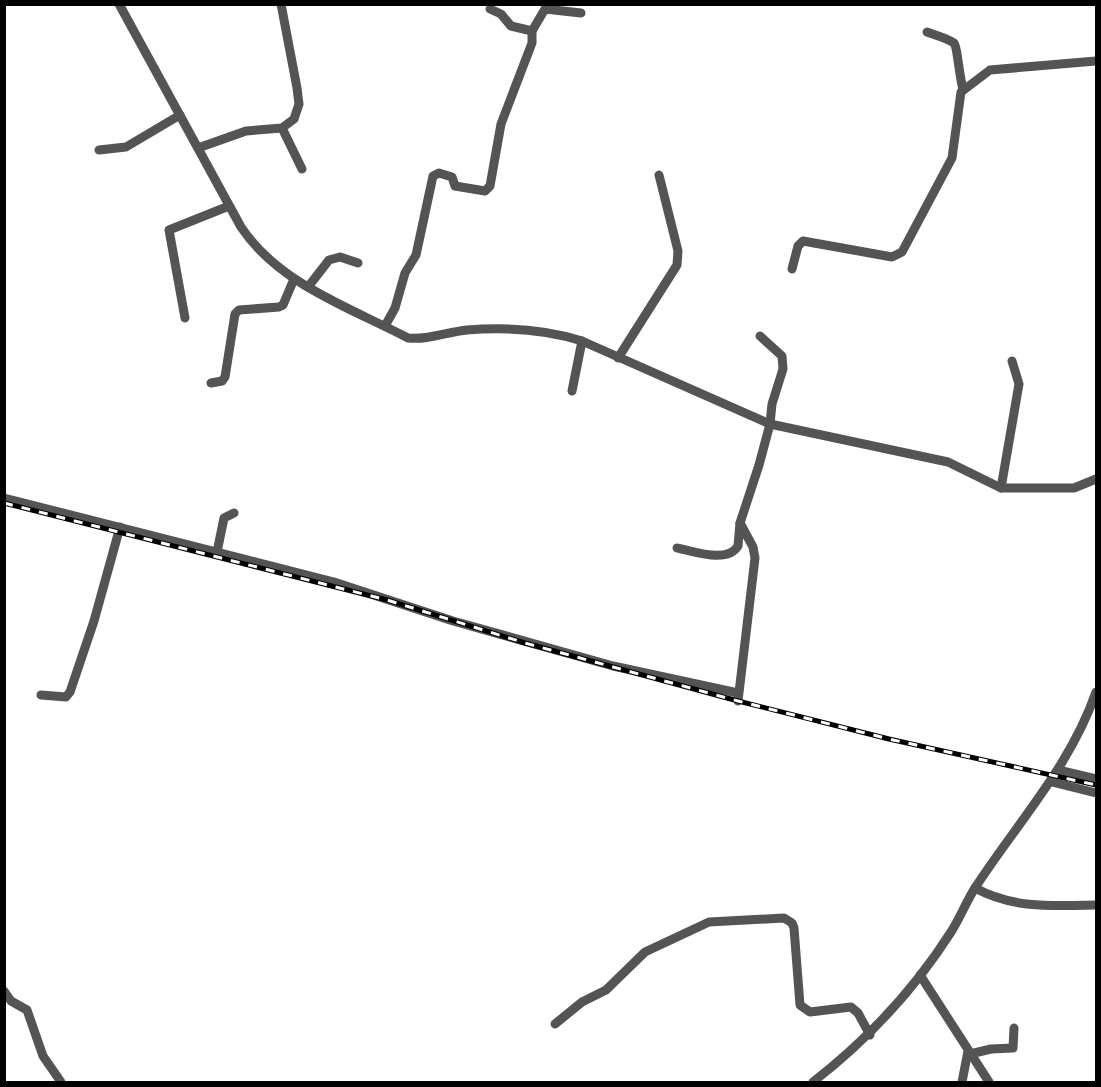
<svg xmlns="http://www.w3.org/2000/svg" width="1101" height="1087" viewBox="0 0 1101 1087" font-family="'Asap Condensed',sans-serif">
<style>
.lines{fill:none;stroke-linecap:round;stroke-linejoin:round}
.minor{stroke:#545454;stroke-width:9}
.rail-casing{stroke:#000;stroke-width:5}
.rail{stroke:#fff;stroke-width:3;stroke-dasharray:9;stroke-linecap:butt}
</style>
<rect width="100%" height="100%" fill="#fff"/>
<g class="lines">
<g class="minor">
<path d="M119 4 241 227C279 284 349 307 408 338 429 340 447 332 467 330 507 327 544 329 582 341L770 424 948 462 1001 488H1074L1096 479"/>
<polyline points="532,31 545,9 581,13"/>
<path d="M927 32C935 35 947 38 954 43 957 45 960 81 963 89"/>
<polyline points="282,128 302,169"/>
<polyline points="198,148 246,131 282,128 294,119 299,104 297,88 281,4"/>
<polyline points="99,150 126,147 180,115"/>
<polyline points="792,269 798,246 803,241 892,257 902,252 952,158 961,92 990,70 1096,61"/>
<polyline points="308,287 329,260 340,257 358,263"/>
<polyline points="185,318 169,230 229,206"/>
<polyline points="385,326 395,308 405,273 416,255 433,176 439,173 452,177 455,186 485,191 490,186 501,124 532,43 532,31 511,26 501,14 490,9"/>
<polyline points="618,358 677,265 678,251 659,175"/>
<polyline points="211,383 222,381 225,377 235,314 239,310 279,307 283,305 294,279"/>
<polyline points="572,391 582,341"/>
<polyline points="1001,488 1019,384 1012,361"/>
<polyline points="4,498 334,582 453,621 613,666 738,693"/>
<path d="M677 548C694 551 727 564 738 546L740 523"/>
<polyline points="217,552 224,518 234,513"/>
<polyline points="41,695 66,697 70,692 94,621 120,527"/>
<polyline points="738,701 755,558 753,547 740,523 759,465 770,424 772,404 783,369 782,356 760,336"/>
<polyline points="1058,770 1096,779"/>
<polyline points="1052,782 1096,793"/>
<path d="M975 888C1014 909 1053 906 1096 905"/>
<polyline points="920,975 989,1082"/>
<polyline points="4,991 11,1001 27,1010 43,1056 61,1082"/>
<polyline points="555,1024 582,1002 606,990 645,952 709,922 784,918 792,923 794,928 800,1005 810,1012 851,1007 858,1013 870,1035"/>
<polyline points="970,1054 991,1049 1013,1048 1014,1028"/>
<path d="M813 1082C867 1040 914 990 951 932 960 918 966 902 975 888 1017 823 1070 767 1096 692"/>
<polyline points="962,1082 968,1051"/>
</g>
<defs>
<polyline id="rail" points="4,503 387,600 525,643 738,701 889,739 1096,785"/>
</defs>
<use href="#rail" class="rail-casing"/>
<use href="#rail" class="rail"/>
</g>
<rect width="1101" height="1087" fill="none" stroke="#000000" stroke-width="12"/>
</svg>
